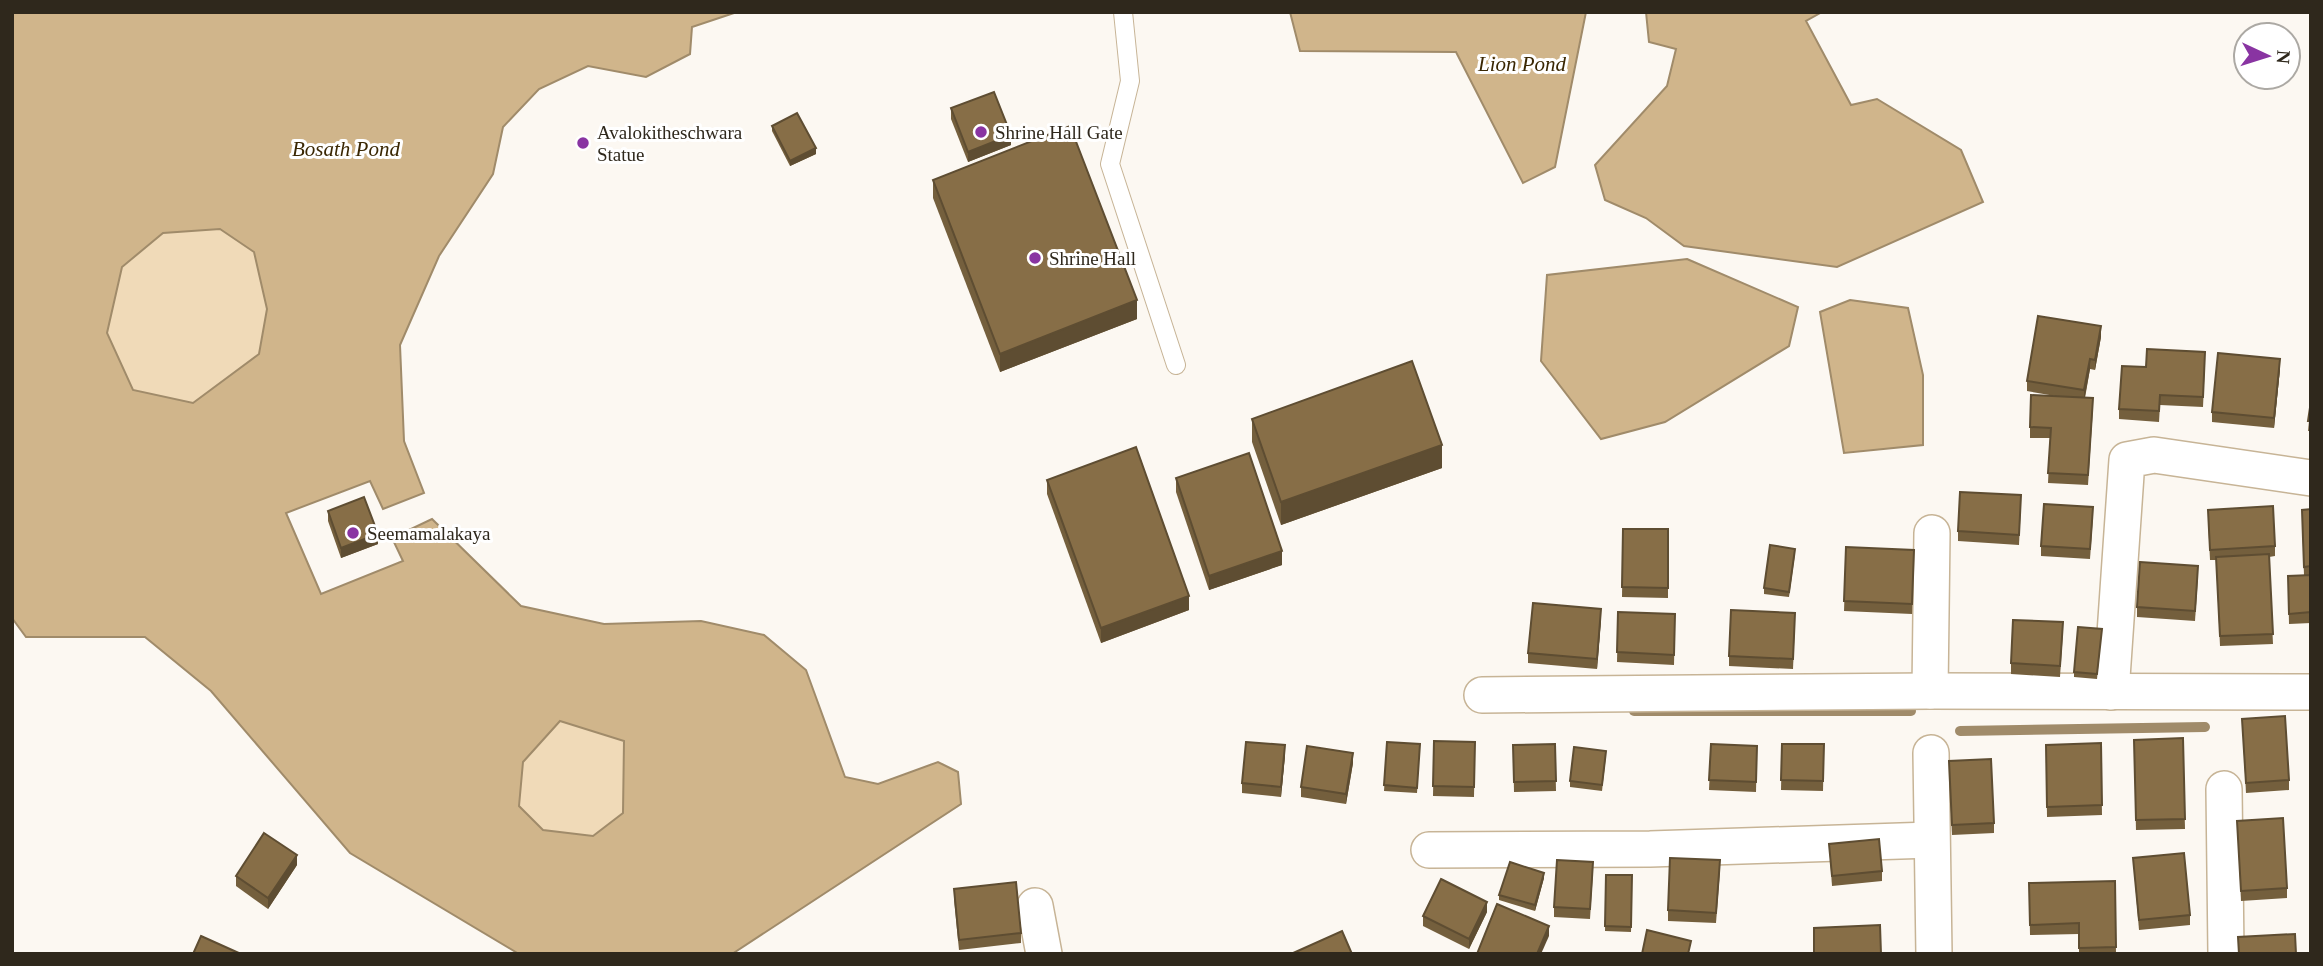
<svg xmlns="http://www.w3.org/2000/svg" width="2323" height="966" viewBox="0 0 2323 966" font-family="'Times New Roman',serif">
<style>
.green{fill:#f0dab8}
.water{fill:#d0b58b;stroke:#a08b6a;stroke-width:2;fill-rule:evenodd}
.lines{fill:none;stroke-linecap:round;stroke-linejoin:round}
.stream{stroke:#a08b6a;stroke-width:10}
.service-casing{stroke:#c7b496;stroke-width:20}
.minor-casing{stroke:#c7b496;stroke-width:38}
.service{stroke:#fff;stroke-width:18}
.minor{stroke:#fff;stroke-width:35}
.wall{fill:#745f3d}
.shaded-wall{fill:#5e4d32}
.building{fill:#876e47;stroke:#5e4d32;stroke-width:2}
.poi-dot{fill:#8934a2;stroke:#fff;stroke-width:2.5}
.labels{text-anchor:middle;stroke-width:6;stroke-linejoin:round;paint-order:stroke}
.poi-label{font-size:19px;fill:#2f281c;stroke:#fff;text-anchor:start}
.water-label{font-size:21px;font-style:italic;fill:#3a2703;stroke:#fff}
</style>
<rect width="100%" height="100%" fill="#fcf8f2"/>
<g class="green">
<polygon points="221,229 254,252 267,309 259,355 193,403 133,390 107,334 122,267 163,233"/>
<polygon points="560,721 624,740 623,813 593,836 543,830 519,806 523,762"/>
</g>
<g class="water">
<path d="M12 12H737L692 27 690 54 646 77 588 66 539 89 503 127 493 174 439 256 400 345 404 441 424 493 383 509 370 481 286 513 321 594 403 561 392 538 432 519 521 606 604 624 701 621 764 635 806 670 845 777 878 784 938 762 958 772 961 804 732 954H519L350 853 211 691 145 637H26L12 618ZM220 229 254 252 267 309 259 354 193 403 133 390 107 333 122 267 163 233ZM560 721 624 741 623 813 593 836 543 830 519 806 523 762Z"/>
<polygon points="1290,12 1586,12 1555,167 1523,183 1456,52 1300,51"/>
<polygon points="1646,12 1822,12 1806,21 1851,105 1877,99 1961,150 1983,202 1837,267 1684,246 1646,218 1605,200 1595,165 1667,86 1676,49 1649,42"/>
<polygon points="1687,259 1798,307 1789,346 1665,422 1601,439 1541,361 1547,275"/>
<polygon points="1850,300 1908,308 1923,375 1923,445 1844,453 1820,312"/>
</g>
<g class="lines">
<g class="stream">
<polyline points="1634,711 1911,711"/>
<polyline points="1960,731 2205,727"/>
</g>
<defs>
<polyline id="service" points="1123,12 1130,81 1110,164 1176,365"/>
<g id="minor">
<polyline points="1930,691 1932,533"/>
<polyline points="2111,692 2127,460 2154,455 2311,478"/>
<polyline points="1482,695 1930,691 2311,692"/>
<polyline points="1931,753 1934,954"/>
<polyline points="2224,789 2226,954"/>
<polyline points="1429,850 1650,849 1931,840"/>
<polyline points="1035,906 1044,954"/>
</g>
</defs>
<use href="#service" class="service-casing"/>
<use href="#minor" class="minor-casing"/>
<use href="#service" class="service"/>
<use href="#minor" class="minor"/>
</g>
<g class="wall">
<polygon points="951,108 1011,145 968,162 951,119"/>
<polygon points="772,126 816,154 790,166 772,131"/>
<polygon points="933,180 1137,319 1000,372 933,198"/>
<polygon points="2101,337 2095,370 2090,369 2085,398 2093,408 2088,485 2048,483 2050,438 2030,438 2030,427 2061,397 2027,391 2027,381"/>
<polygon points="2205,362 2203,407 2160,405 2159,422 2119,419 2119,409 2146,367"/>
<polygon points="2280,369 2274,428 2212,422 2212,412"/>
<polygon points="2311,401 2311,431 2308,431"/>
<polygon points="1252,419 1442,468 1281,525 1252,442"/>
<polygon points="1176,478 1282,565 1209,590 1176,492"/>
<polygon points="1047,480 1189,610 1101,643 1047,494"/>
<polygon points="2021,505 2019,545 1958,541 1958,531"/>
<polygon points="2311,509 2311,623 2289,624 2288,576 2304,575 2302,520"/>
<polygon points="328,511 378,544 341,558 328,521"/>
<polygon points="2093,517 2090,559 2041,556 2041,546"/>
<polygon points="2208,520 2275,546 2275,556 2269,557 2273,644 2220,646 2216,560 2210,560"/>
<polygon points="1623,529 1668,529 1668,598 1622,597"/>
<polygon points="1846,547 1914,550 1912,614 1844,611"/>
<polygon points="1795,554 1789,597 1764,594 1764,588"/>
<polygon points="2198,577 2195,621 2137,617 2137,607"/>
<polygon points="1618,612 1675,614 1674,665 1617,662"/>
<polygon points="1601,619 1597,669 1528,663 1528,653"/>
<polygon points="1795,623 1793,669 1729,666 1729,656"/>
<polygon points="2102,629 2097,679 2074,677 2074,672"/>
<polygon points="2063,632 2060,677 2011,674 2011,663"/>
<polygon points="2242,719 2289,780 2289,790 2246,793"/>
<polygon points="2183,738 2185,829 2136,830 2134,740"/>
<polygon points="1434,741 1475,742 1474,797 1433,796"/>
<polygon points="1387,742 1420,744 1417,793 1384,791"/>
<polygon points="2101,743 2102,815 2047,817 2046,745"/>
<polygon points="1555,744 1556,791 1514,792 1513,745"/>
<polygon points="1711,744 1757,746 1756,792 1709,790"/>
<polygon points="1782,744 1824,744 1823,791 1781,790"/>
<polygon points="1285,755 1281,797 1242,793 1242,783"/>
<polygon points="1606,756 1602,791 1570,787 1570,781"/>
<polygon points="1353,763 1346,804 1301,797 1301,787"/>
<polygon points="1949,771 1994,823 1994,833 1952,835"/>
<polygon points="2237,821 2287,888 2287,898 2241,901"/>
<polygon points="1829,844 1882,871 1882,881 1832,886"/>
<polygon points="2133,858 2190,915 2190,925 2139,930"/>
<polygon points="297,865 268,909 236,886 236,876"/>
<polygon points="1720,871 1716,923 1668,921 1668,910"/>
<polygon points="1593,872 1590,919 1554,917 1554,907"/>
<polygon points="1606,875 1632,875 1631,932 1605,931"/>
<polygon points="1544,878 1535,911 1499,900 1499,895"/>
<polygon points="2115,881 2116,954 2079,954 2079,934 2030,935 2029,883"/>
<polygon points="954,889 1021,933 1021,943 959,950 954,899"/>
<polygon points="1487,912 1469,949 1423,926 1423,916"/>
</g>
<g class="shaded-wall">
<polygon points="1011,135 1011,145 968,162 968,152"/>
<polygon points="816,148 816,154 790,166 790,161"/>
<polygon points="1137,300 1137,319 1000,372 1000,354"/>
<polygon points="2101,326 2101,337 2095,370 2095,360"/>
<polygon points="2090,359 2090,369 2084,401 2084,390"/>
<polygon points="2280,359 2280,369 2274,428 2274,418"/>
<polygon points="1442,445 1442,468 1281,525 1281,502"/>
<polygon points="378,534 378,544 341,558 341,548"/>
<polygon points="1282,551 1282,565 1209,590 1209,576"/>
<polygon points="1189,596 1189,610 1101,643 1101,628"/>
<polygon points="1601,609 1601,619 1597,669 1597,659"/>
<polygon points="1285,745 1285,755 1281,797 1281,787"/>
<polygon points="1353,753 1353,763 1346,804 1346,794"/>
<polygon points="297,855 297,865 268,909 268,898"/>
<polygon points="1544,873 1544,878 1535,911 1535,905"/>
<polygon points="1487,902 1487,912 1469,949 1469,939"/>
<polygon points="1549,926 1549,936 1541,954 1537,954"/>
</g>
<g class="building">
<polygon points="994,92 1011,135 968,152 951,108"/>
<polygon points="797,113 816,148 790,161 772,126"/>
<polygon points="1070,126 1137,300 1000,354 933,180"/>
<polygon points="2038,316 2101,326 2095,360 2090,359 2084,390 2027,381"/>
<polygon points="2147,349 2205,352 2203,397 2160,395 2159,411 2119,409 2122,366 2146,367"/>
<polygon points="2218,353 2280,359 2274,418 2212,412"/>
<polygon points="1412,361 1442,445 1281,502 1252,419"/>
<polygon points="2031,395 2093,398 2088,475 2048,473 2051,428 2030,427"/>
<polygon points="2311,401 2311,421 2308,421"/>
<polygon points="1136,447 1189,596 1101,628 1047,480"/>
<polygon points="1249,453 1282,551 1209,576 1176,478"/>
<polygon points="1960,492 2021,495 2019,535 1958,531"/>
<polygon points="364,497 378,534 341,548 328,511"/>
<polygon points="2044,504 2093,507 2090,549 2041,546"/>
<polygon points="2273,506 2275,546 2210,550 2208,510"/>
<polygon points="2311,509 2311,566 2304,567 2302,510"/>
<polygon points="1623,529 1668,529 1668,588 1622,587"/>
<polygon points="1770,545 1795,549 1789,592 1764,588"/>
<polygon points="1846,547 1914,550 1912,604 1844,601"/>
<polygon points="2269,554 2273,634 2220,636 2216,557"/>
<polygon points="2140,562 2198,566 2195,611 2137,607"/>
<polygon points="2311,575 2311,612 2289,614 2288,576"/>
<polygon points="1533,603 1601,609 1597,659 1528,653"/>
<polygon points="1731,610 1795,613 1793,659 1729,656"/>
<polygon points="1618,612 1675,614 1674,655 1617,652"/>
<polygon points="2013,620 2063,622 2060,666 2011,663"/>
<polygon points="2078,627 2102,629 2097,674 2074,672"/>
<polygon points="2285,716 2289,780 2246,783 2242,719"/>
<polygon points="2183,738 2185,819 2136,820 2134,740"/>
<polygon points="1434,741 1475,742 1474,787 1433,786"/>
<polygon points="1246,742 1285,745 1281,787 1242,783"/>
<polygon points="1387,742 1420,744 1417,788 1384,785"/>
<polygon points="2101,743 2102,805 2047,807 2046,745"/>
<polygon points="1555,744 1556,781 1514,782 1513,745"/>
<polygon points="1711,744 1757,746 1756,782 1709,780"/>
<polygon points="1782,744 1824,744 1823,781 1781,780"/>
<polygon points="1307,746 1353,753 1346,794 1301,787"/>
<polygon points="1574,747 1606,751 1602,785 1570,781"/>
<polygon points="1991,759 1994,823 1952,825 1949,761"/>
<polygon points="2283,818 2287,888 2241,891 2237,821"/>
<polygon points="264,833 297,855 268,898 236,876"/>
<polygon points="1879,839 1882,871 1832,876 1829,844"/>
<polygon points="2184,853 2190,915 2139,920 2133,858"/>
<polygon points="1670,858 1720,860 1716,913 1668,910"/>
<polygon points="1557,860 1593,862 1590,909 1554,907"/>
<polygon points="1510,862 1544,873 1535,905 1499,895"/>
<polygon points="1606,875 1632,875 1631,927 1605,926"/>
<polygon points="1441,879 1487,902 1469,939 1423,916"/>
<polygon points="2115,881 2116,947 2079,948 2079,923 2030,925 2029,883"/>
<polygon points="1016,882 1021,933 959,940 954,889"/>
<polygon points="1497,904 1549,926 1537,954 1477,954"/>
<polygon points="1880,925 1881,954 1814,954 1814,928"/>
<polygon points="1647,930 1691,941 1688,954 1642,954"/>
<polygon points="1342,931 1352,954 1291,954"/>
<polygon points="2295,934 2296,954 2239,954 2238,937"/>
<polygon points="201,936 241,954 193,954"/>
</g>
<g class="poi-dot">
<circle cx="981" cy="132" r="7"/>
<circle cx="583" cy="143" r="7"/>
<circle cx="1035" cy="258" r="7"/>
<circle cx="353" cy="533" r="7"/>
</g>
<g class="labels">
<g class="poi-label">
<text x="597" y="139">Avalokitheschwara<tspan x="597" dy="22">Statue</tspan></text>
<text x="995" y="139">Shrine Hall Gate</text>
<text x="1049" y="265">Shrine Hall</text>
<text x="367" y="540">Seemamalakaya</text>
</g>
<g class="water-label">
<text x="1522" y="71">Lion Pond</text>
<text x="346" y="156">Bosath Pond</text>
</g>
</g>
<rect width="2323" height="966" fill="none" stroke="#2f281c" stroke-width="28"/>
<g transform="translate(2267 56) rotate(94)"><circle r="33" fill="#ffffff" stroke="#aca9a4" stroke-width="2"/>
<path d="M0-5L12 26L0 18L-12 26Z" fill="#8934a2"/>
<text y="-10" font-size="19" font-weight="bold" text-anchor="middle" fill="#2f281c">N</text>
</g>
</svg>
